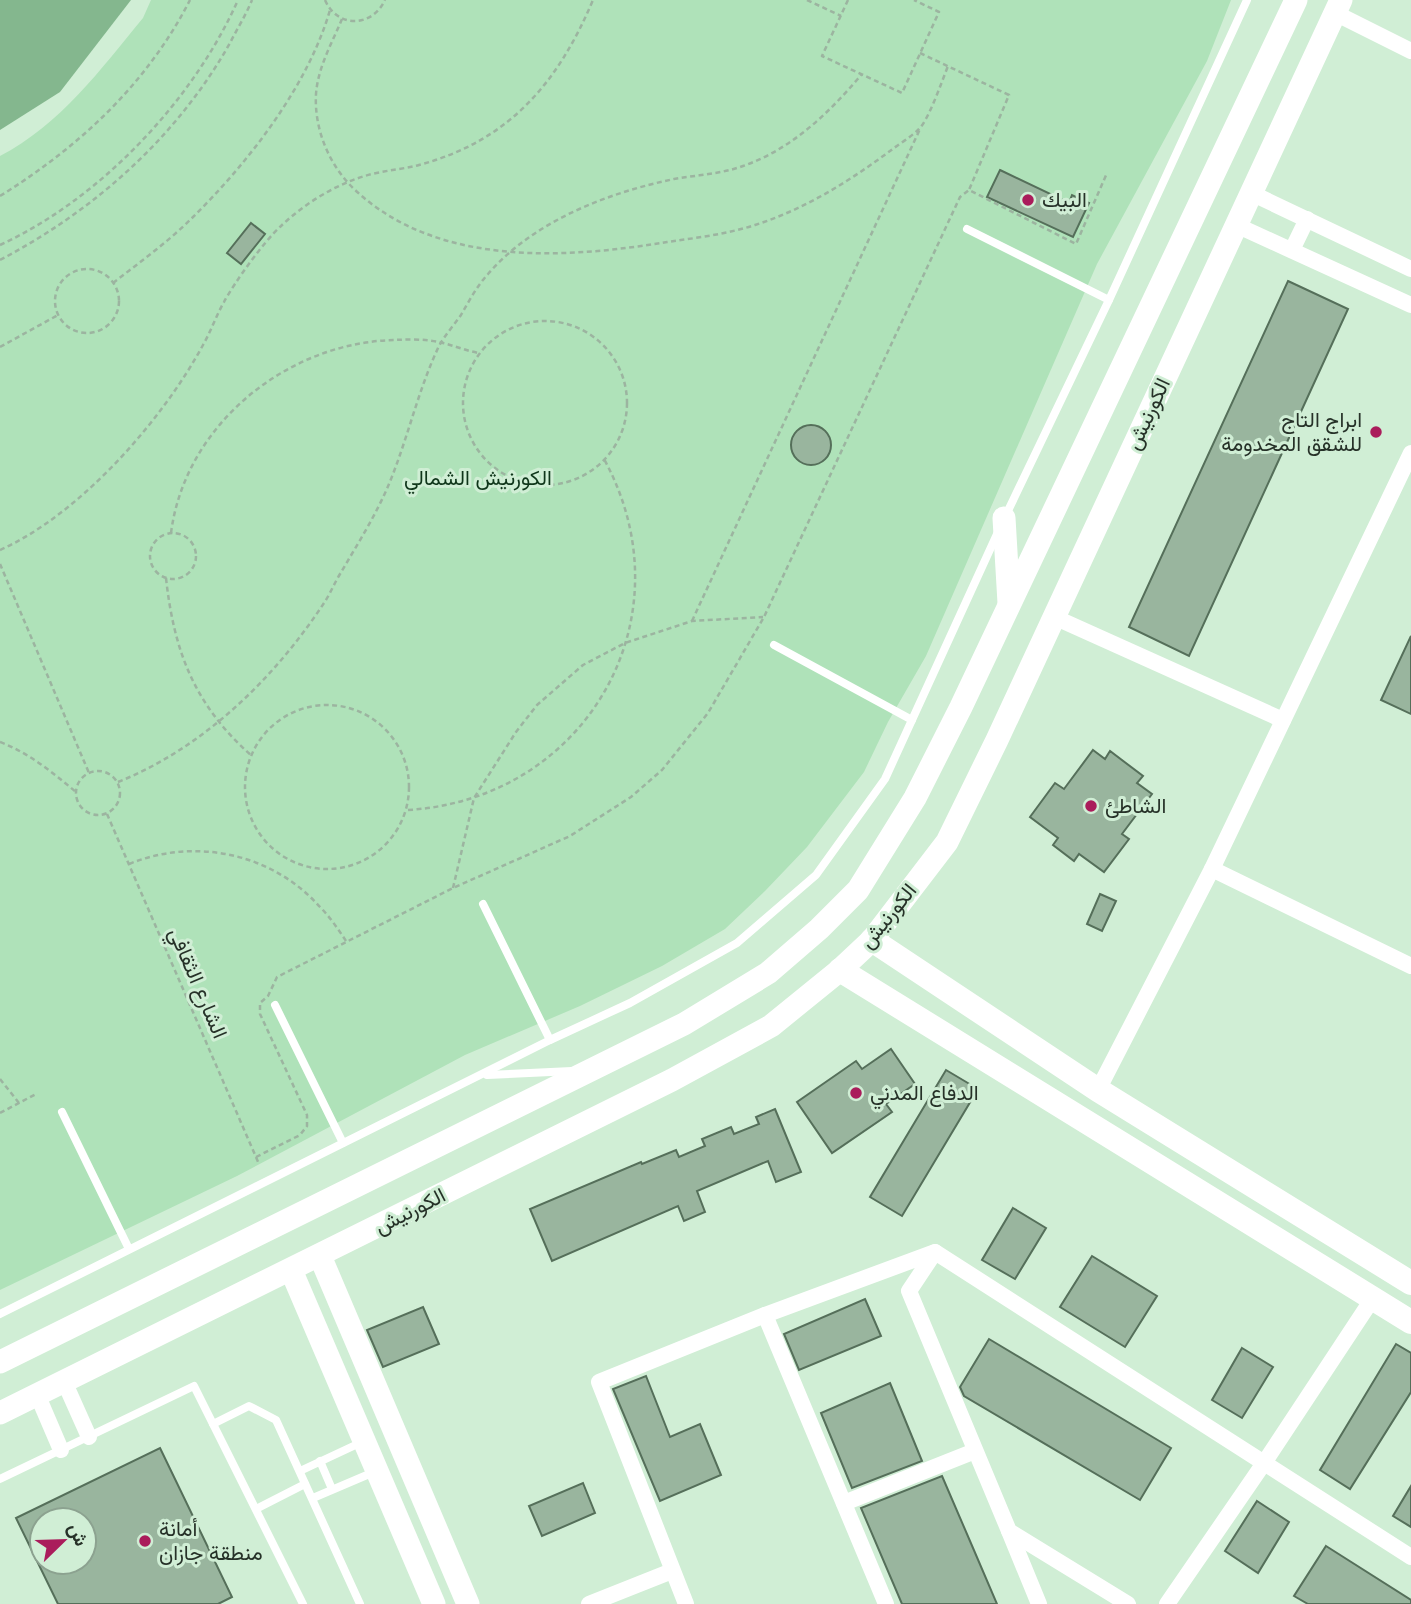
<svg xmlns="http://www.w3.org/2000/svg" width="1411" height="1604" viewBox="0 0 1411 1604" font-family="'DM Sans',Vazirmatn,sans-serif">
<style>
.green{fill:#afe2b9}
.water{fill:#84b78e}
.building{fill:#99b59e;stroke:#556f5a;stroke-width:2;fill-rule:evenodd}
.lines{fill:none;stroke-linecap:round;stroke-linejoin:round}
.path{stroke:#9cb4a0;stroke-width:2.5;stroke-dasharray:5 3.5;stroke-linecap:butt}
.service{stroke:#fff;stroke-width:8}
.minor{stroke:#fff;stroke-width:16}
.secondary{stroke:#fff;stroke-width:23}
.primary{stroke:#fff;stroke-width:24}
.poi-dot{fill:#aa1c5b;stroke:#d0eed5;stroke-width:2.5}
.labels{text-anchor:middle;stroke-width:6;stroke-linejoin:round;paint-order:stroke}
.poi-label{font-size:21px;fill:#263128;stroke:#d0eed5;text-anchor:start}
.street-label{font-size:21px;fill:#263128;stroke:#d0eed5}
.park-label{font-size:21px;fill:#0f361a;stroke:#d0eed5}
</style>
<rect width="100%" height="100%" fill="#d0eed5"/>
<path class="green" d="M151 0H1231L1207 61 1097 264 926 656 888 722 864 772 807 847 765 891 725 929 662 966 580 1006 465 1055 237 1176 0 1290V156C60 125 101 69 143 18Z"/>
<polygon class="water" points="0,0 131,0 60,92 0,130"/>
<g class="building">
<polygon points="1000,170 1069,203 1072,195 1089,203 1073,237 987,197"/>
<polygon points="251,223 265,234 241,264 227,253"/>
<polygon points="1288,281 1348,309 1189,656 1129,627"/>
<circle cx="811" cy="445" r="20"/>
<polygon points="1411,636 1411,714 1381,700"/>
<polygon points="1093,750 1105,759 1110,751 1143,776 1137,783 1152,794 1122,834 1129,839 1104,872 1079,854 1074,861 1053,845 1058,838 1030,817 1055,783 1064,789"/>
<polygon points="1100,894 1116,901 1102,931 1087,924"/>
<polygon points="891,1049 915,1084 886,1104 892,1112 832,1153 797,1102 856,1061 862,1069"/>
<polygon points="946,1070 978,1089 902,1216 870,1197"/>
<polygon points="775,1109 801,1172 776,1182 768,1161 697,1191 705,1212 684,1221 678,1206 552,1261 530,1209 641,1162 642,1164 676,1150 679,1157 705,1146 702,1139 731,1127 734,1134 759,1124 756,1117"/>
<polygon points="1013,1208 1046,1228 1015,1279 982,1260"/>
<polygon points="1092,1256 1157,1296 1125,1347 1060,1307"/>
<polygon points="865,1299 881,1336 799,1370 784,1334"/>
<polygon points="423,1307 439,1344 383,1367 367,1330"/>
<polygon points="989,1339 1171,1448 1140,1500 964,1396 960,1387"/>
<polygon points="1396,1344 1411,1353 1411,1392 1350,1489 1320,1470"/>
<polygon points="1242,1348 1273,1367 1242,1418 1212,1400"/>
<polygon points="646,1376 670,1437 700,1424 721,1475 660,1501 613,1389"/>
<polygon points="890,1383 922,1461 852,1488 821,1413"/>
<path d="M160 1448 232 1597 218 1604H58L16 1518ZM42 1520H84V1562H42Z"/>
<polygon points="942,1476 973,1548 997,1604 902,1604 861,1508"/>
<polygon points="583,1483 595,1513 542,1536 529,1506"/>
<polygon points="1411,1486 1411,1527 1393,1516"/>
<polygon points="1257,1501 1289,1522 1258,1573 1225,1551"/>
<polygon points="1326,1546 1411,1600 1411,1604 1308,1604 1294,1596"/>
</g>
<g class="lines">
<g class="path">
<path d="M325 0C337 28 372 28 385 0"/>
<polyline points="807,0 841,16"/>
<polyline points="848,0 822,56 902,93 939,12 914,0"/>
<path d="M342 19C332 43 318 67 316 94 314 129 329 165 354 189 436 267 564 259 667 242 696 238 727 234 755 225 805 209 848 182 890 151 899 144 911 137 919 129 929 119 942 81 948 66"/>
<polyline points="920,53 1009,95 969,190 1076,244 1107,173"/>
<path d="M0 196C79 147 147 84 190 0"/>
<path d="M0 245C100 199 193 101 238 0"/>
<path d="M0 260C95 210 177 137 230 43 237 29 246 15 252 0"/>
<circle cx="87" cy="301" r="32"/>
<path d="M113 283C140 262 168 242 192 218 248 163 308 86 330 10"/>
<circle cx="545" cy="403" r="82"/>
<polyline points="0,347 58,315"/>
<circle cx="173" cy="556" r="23"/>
<path d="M171 533C185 424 288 342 395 340 410 339 428 339 443 343 455 346 467 351 479 353"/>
<path d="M0 550C79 515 162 421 203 345 211 331 216 316 224 302 234 283 265 240 281 226 305 203 339 182 372 174 388 170 404 169 419 165 509 141 558 83 593 0"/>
<polyline points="0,564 89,773"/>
<path d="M166 578C174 652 195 706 252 756"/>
<polyline points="692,621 920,129"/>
<circle cx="327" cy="787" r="82"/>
<path d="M0 742C29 753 52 772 76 792"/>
<circle cx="98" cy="793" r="22"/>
<path d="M118 782C203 748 274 679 324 603 330 594 334 584 340 574 357 545 376 515 389 484 408 438 418 390 439 346 445 335 454 325 461 315 469 301 477 286 488 274 534 221 607 193 674 179 697 175 721 174 743 166 792 149 829 113 862 74"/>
<path d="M408 810C586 799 691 618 604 459"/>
<polyline points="107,814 259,1164"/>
<path d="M129 864C195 837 272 853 320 907 330 917 338 929 346 941"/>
<polyline points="453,888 474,798 516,732 537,705 583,665 625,643 692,621 763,617"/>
<polyline points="0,1079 19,1103"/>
<polyline points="0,1113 36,1094"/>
<polyline points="256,1157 300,1135 307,1126 307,1115 260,1014 260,1003 268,996 277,977 453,888 570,836 631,797 662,770 708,713 764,617 960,197 969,190"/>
</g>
<g class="service">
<polyline points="967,229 1109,300"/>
<polyline points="1005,517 1109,300 1247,0"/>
<polyline points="774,645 912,720"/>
<polyline points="483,904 550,1040"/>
<polyline points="275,1005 343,1143"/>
<polyline points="487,1075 572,1071"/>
<polyline points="62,1112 129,1249"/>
<polyline points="0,1314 550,1040 630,1003 737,943 816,875 885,779 998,532"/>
<polyline points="213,1424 249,1406 276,1420 360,1604"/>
<polyline points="320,1461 332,1489"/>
<polyline points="300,1471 362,1442"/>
<polyline points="0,1479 194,1386 303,1604"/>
<polyline points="313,1498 374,1472"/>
<polyline points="256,1509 305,1484"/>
</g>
<g class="minor">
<polyline points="1335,13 1411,51"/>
<polyline points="1251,193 1411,269"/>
<polyline points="1236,225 1411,305"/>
<polyline points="1292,250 1307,219"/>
<polyline points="1054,617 1283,720"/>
<polyline points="1212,869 1411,453"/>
<polyline points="1098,1090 1212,869 1411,966"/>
<polyline points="765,1315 935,1252"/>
<polyline points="64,1381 89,1437"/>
<polyline points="37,1394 61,1450"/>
<polyline points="844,1503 975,1451"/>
<polyline points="1009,1531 1039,1604"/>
<polyline points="589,1604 672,1571"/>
<polyline points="686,1604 599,1382 765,1315 886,1604"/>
<polyline points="1128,1604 1009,1531 909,1291 935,1252 1411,1557"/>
<polyline points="1167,1604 1264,1463 1373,1298"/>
</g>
<g class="secondary">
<polyline points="1004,518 1009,603"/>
<polyline points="320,1256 468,1604"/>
<polyline points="291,1270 434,1604"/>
<polyline points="0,1362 684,1024 768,973 819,929 858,890 915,798 961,707 1296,0"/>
<polyline points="0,1413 672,1080 771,1026 840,970 872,940 947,842 997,740 1341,0"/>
</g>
<g class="primary">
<polyline points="872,940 1098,1090 1411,1283"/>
<polyline points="840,970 1411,1322"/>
</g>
</g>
<g class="poi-dot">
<circle cx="1028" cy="200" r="7"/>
<circle cx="1376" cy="432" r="7"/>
<circle cx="1091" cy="806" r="7"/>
<circle cx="856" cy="1093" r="7"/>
<circle cx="145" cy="1541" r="7"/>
</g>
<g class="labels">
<g class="poi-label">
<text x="1042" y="207">البيك</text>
<text x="1362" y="427" text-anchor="end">ابراج التاج<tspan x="1362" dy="24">للشقق المخدومة</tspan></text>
<text x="1105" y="813">الشاطئ</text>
<text x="870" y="1100">الدفاع المدني</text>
<text x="159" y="1536">أمانة<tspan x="159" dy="24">منطقة جازان</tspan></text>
</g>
<g class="street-label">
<text transform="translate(1148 414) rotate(-65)" y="7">الكورنيش</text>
<text transform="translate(888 916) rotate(-51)" y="7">الكورنيش</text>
<text transform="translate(198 983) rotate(67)" y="7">الشارع الثقافي</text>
<text transform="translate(410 1211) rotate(-27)" y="7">الكورنيش</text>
</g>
<g class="park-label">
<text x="478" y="485">الكورنيش الشمالي</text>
</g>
</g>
<g transform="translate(63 1541) rotate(67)"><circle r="33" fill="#d0eed5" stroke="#8ca290" stroke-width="2"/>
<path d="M0-5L12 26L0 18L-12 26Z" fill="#aa1c5b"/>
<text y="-10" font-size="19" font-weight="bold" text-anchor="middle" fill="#263128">ش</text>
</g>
</svg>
